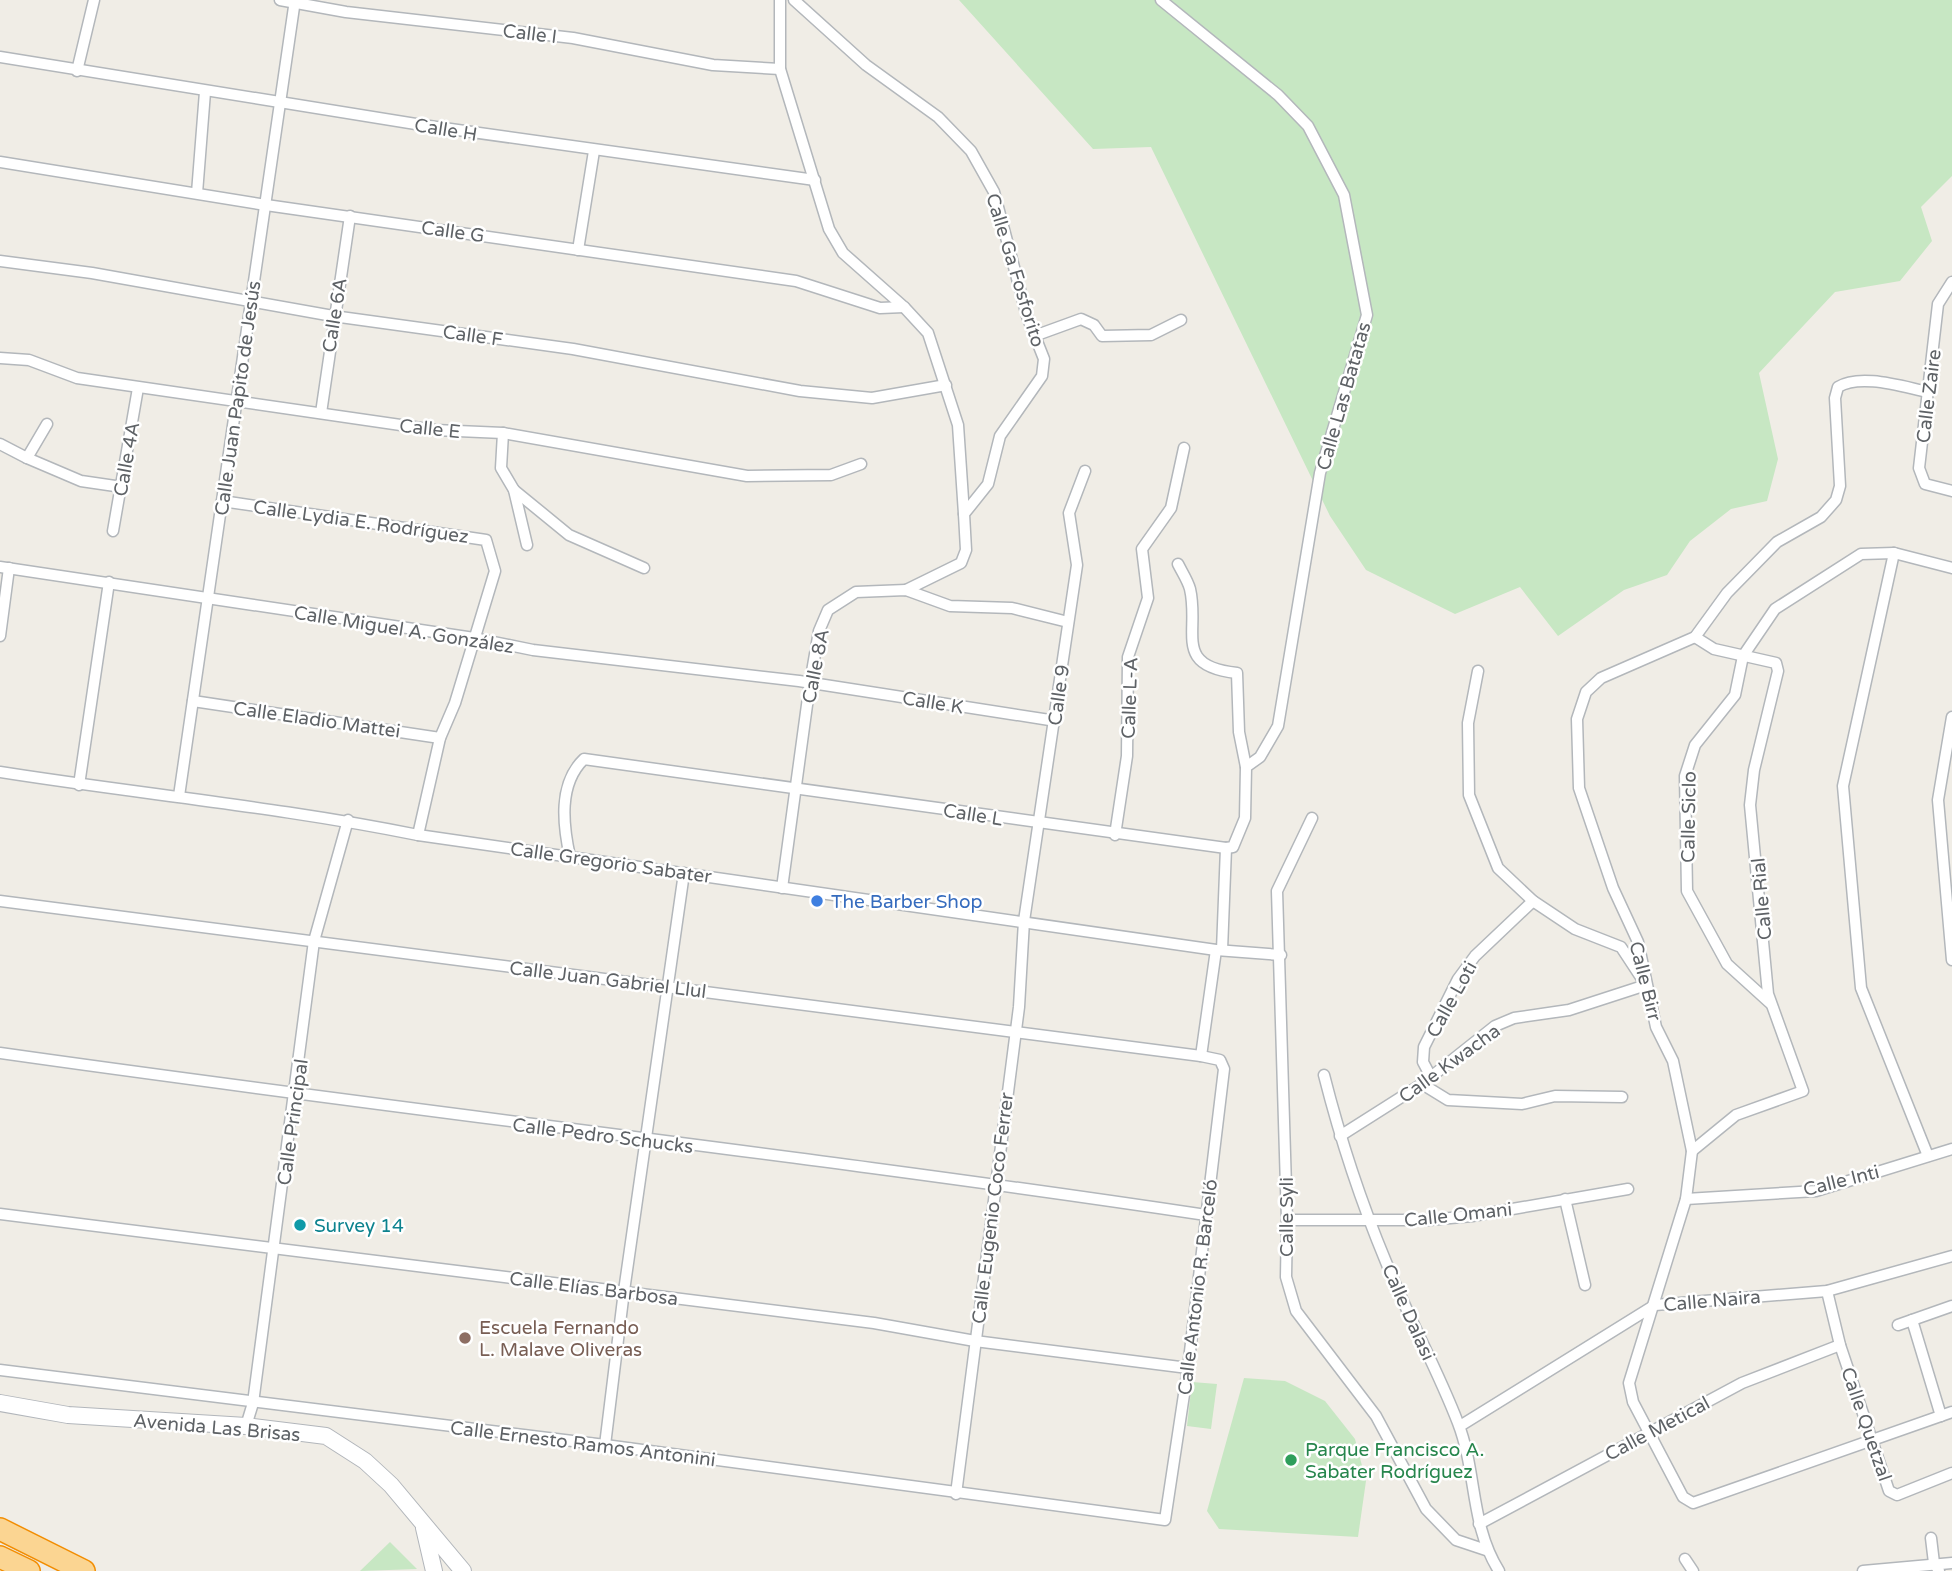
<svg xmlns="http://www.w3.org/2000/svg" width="1952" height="1571" viewBox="0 0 1952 1571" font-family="'Varela Round',sans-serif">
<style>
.green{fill:#c7e7c3}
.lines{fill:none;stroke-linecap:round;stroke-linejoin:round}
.street-casing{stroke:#b3b7bb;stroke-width:13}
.secondary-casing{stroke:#b2b6bb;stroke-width:18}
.highway-casing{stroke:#f28e04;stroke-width:24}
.street{stroke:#fff;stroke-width:10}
.secondary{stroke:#fff;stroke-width:16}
.highway{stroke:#fbd592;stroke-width:21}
.shop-dot{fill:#3f7fe0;stroke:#fff;stroke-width:2.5}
.culture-dot{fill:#0f9aa8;stroke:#fff;stroke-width:2.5}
.education-dot{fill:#8d6e63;stroke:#fff;stroke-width:2.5}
.leisure-dot{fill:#2e9e5b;stroke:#fff;stroke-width:2.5}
.labels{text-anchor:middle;stroke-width:5;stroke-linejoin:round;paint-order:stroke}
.street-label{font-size:19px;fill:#5e6266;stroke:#fff}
.shop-label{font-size:19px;fill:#366cbe;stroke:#fff;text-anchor:start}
.culture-label{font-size:19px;fill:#0d838f;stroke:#fff;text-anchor:start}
.education-label{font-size:19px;fill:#785e54;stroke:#fff;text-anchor:start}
.leisure-label{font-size:19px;fill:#27864d;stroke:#fff;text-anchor:start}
</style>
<rect width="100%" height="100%" fill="#f0ede6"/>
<g class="green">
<polygon points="959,0 1952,0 1952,176 1921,207 1932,241 1900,281 1835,292 1759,373 1778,459 1767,501 1731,509 1690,541 1667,575 1624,590 1558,636 1520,587 1455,614 1366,570 1330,516 1151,147 1093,149"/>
<polygon points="1244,1378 1285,1381 1325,1401 1355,1439 1366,1481 1358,1537 1219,1529 1207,1511"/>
<polygon points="1192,1382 1217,1384 1211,1429 1187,1426"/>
<polygon points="390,1542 417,1569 360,1571"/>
</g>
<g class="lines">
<defs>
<g id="street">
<polyline points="280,0 346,12 573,38 713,65 780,69"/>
<polyline points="780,0 780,69 829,229 843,253 904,307 928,333 958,425 964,514"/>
<polyline points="794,0 866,65 938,117 971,151 994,192 1027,316 1044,359 1042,376 1000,436 988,484 964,514 966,550 961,563 906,590"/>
<polyline points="1161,0 1278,95 1308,126 1344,195 1367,315 1320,473 1278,726 1260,757 1246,767 1245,818 1233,847 1226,848"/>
<polyline points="0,57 422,125 815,180"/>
<polyline points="77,71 94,0"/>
<polyline points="0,162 266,205 796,281 880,308 904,307"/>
<polyline points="197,193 205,92"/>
<polyline points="578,250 594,151"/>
<polyline points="0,261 92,273 333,316 573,349 800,391 872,398 946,385"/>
<polyline points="1952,282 1938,304 1919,468 1925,484 1952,491"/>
<polyline points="1037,335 1081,319 1094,325 1102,336 1151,335 1181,320"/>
<polyline points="0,358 29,360 77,378 435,430 503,433 747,476 831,475 861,464"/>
<path d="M1929 392C1903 387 1861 373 1838 387L1835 398 1840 486 1836 500 1821 517 1777 542 1727 593 1695 637 1601 678 1586 692 1577 719 1579 788 1613 888 1638 942 1656 1027 1673 1061 1692 1151 1686 1199 1629 1383 1633 1402 1683 1497 1693 1503 1952 1412"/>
<polyline points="321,413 350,216"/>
<polyline points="503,433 501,468 514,490 527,545"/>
<polyline points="0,444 27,458 47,424"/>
<polyline points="27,458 81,481 122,487"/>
<polyline points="514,490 569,535 644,568"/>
<polyline points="222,501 486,540 495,571 455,703 440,738 418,835"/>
<polyline points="113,531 138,388"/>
<polyline points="1894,553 1843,786 1861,988 1928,1156"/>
<path d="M1178 564C1182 572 1188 581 1190 589 1200 632 1172 666 1237 673L1239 732 1246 767"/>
<polyline points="0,567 474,638 533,650 799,681 1056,721"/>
<polyline points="0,636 9,568"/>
<polyline points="193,701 440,738"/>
<polyline points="1952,717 1938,800 1952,960"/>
<path d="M0 772C139 794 280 807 418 835L1216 950 1281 955"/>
<polyline points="79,785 109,582"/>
<polyline points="179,796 295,0"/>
<polyline points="1312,818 1277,891 1287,1220 1286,1277 1296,1311 1376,1416 1426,1509 1456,1540 1486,1550"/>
<polyline points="1115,835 1127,756 1128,657 1148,598 1142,549 1171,508 1184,448"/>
<path d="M570 857C563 825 558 784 584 759L1226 848"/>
<polyline points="782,888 810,683 819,631 828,610 856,592 906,590 950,606 1012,608 1068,622"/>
<polyline points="0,901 1201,1056 1220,1060 1224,1069 1188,1368 1165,1520 605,1445 0,1370"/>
<polyline points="1222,950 1226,848"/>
<polyline points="1770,1003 1727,964 1687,891 1685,776 1695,745 1735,695 1743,656 1775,609 1861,554 1894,553 1952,568"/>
<path d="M0 1053C401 1110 804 1155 1206 1215"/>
<polyline points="1201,1056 1216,950"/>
<path d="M1324 1075C1340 1138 1361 1202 1386 1262 1408 1317 1437 1368 1458 1423 1477 1472 1470 1525 1499 1571"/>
<polyline points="1431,1077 1423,1062 1424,1047 1458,979 1475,956 1533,901"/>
<polyline points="1422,1084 1448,1100 1522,1104 1555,1096 1622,1097"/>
<polyline points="1340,1136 1422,1084 1495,1026 1514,1018 1569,1010 1646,985 1621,947 1575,929 1533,901 1498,868 1469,795 1468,723 1478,671"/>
<polyline points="1692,1151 1736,1115 1803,1091 1768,994 1750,805 1754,770 1778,671 1776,663 1714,649 1695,637"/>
<polyline points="1565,1199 1585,1285"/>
<polyline points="1686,1199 1816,1191 1952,1149"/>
<polyline points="0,1214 874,1323 975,1341 1188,1368"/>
<polyline points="1287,1220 1429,1220 1472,1216 1628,1189"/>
<polyline points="1827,1291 1840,1345 1889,1491 1897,1495 1952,1473"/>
<polyline points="1912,1320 1941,1416"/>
<polyline points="1898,1325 1952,1306"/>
<polyline points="246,1426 253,1403 314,941 348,820"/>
<polyline points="1460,1426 1655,1305 1827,1291 1952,1256"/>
<polyline points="605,1445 624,1291 684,873"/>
<polyline points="956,1494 1019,1007 1024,921 1077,565 1069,513 1085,471"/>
<polyline points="1479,1524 1742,1383 1840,1345"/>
<polyline points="1931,1538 1934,1563 1939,1571"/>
<polyline points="1685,1559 1693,1571"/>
<polyline points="1863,1571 1952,1563"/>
</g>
<g id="secondary">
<polyline points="0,1403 68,1415 246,1426 326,1436 365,1461 391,1485 463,1571"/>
<polyline points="424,1528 434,1571"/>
</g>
<g id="highway">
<polyline points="0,1529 84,1571"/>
<polyline points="0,1557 29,1571"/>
</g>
</defs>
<use href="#street" class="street-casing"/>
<use href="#secondary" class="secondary-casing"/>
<use href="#highway" class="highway-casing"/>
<use href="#street" class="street"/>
<use href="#secondary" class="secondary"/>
<use href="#highway" class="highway"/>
</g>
<circle class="shop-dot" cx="817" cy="901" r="7"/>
<circle class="culture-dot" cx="300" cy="1225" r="7"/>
<circle class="education-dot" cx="465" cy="1338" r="7"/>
<circle class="leisure-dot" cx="1291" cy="1460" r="7"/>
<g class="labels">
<g class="street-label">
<text transform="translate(530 33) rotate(7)" y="7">Calle I</text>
<text transform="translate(446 129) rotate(9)" y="7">Calle H</text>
<text transform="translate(453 231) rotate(8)" y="7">Calle G</text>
<text transform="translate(1016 270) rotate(73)" y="7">Calle Ga Fosforito</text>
<text transform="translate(334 315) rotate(-81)" y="7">Calle 6A</text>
<text transform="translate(473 335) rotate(8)" y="7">Calle F</text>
<text transform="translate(1343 396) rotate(-74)" y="7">Calle Las Batatas</text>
<text transform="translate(1928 396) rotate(-83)" y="7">Calle Zaire</text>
<text transform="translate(237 398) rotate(-82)" y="7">Calle Juan Papito de Jesús</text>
<text transform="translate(430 428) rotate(6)" y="7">Calle E</text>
<text transform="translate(126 459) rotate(-80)" y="7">Calle 4A</text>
<text transform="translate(361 521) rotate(8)" y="7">Calle Lydia E. Rodríguez</text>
<text transform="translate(404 629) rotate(9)" y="7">Calle Miguel A. González</text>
<text transform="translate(815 666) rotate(-79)" y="7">Calle 8A</text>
<text transform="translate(1058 695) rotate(-82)" y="7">Calle 9</text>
<text transform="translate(1129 698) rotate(-88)" y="7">Calle L-A</text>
<text transform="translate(933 702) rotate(9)" y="7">Calle K</text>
<text transform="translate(317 719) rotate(8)" y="7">Calle Eladio Mattei</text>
<text transform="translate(973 814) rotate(9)" y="7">Calle L</text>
<text transform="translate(1688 817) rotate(-89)" y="7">Calle Siclo</text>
<text transform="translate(611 862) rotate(8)" y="7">Calle Gregorio Sabater</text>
<text transform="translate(1761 899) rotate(-95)" y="7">Calle Rial</text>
<text transform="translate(608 979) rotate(7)" y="7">Calle Juan Gabriel Llul</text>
<text transform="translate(1646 981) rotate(76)" y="7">Calle Birr</text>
<text transform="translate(1451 999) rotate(-61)" y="7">Calle Loti</text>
<text transform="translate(1449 1063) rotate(-36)" y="7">Calle Kwacha</text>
<text transform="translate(292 1122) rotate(-82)" y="7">Calle Principal</text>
<text transform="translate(603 1135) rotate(7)" y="7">Calle Pedro Schucks</text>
<text transform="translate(1841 1180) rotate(-14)" y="7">Calle Inti</text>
<text transform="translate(992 1208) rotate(-83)" y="7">Calle Eugenio Coco Ferrer</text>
<text transform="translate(1458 1214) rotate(-6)" y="7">Calle Omani</text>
<text transform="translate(1286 1217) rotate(-90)" y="7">Calle Syli</text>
<text transform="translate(1197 1287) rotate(-83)" y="7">Calle Antonio R. Barceló</text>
<text transform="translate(594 1288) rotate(7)" y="7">Calle Elías Barbosa</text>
<text transform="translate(1712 1300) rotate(-5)" y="7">Calle Naira</text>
<text transform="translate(1409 1312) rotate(66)" y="7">Calle Dalasi</text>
<text transform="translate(1867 1424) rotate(71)" y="7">Calle Quetzal</text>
<text transform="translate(217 1427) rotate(5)" y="7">Avenida Las Brisas</text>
<text transform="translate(1657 1428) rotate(-28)" y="7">Calle Metical</text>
<text transform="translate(583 1443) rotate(7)" y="7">Calle Ernesto Ramos Antonini</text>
</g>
<g class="shop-label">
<text x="831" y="908">The Barber Shop</text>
</g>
<g class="culture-label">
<text x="314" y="1232">Survey 14</text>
</g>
<g class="education-label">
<text x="479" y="1334">Escuela Fernando<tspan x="479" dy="22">L. Malave Oliveras</tspan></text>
</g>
<g class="leisure-label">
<text x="1305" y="1456">Parque Francisco A.<tspan x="1305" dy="22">Sabater Rodríguez</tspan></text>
</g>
</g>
</svg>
